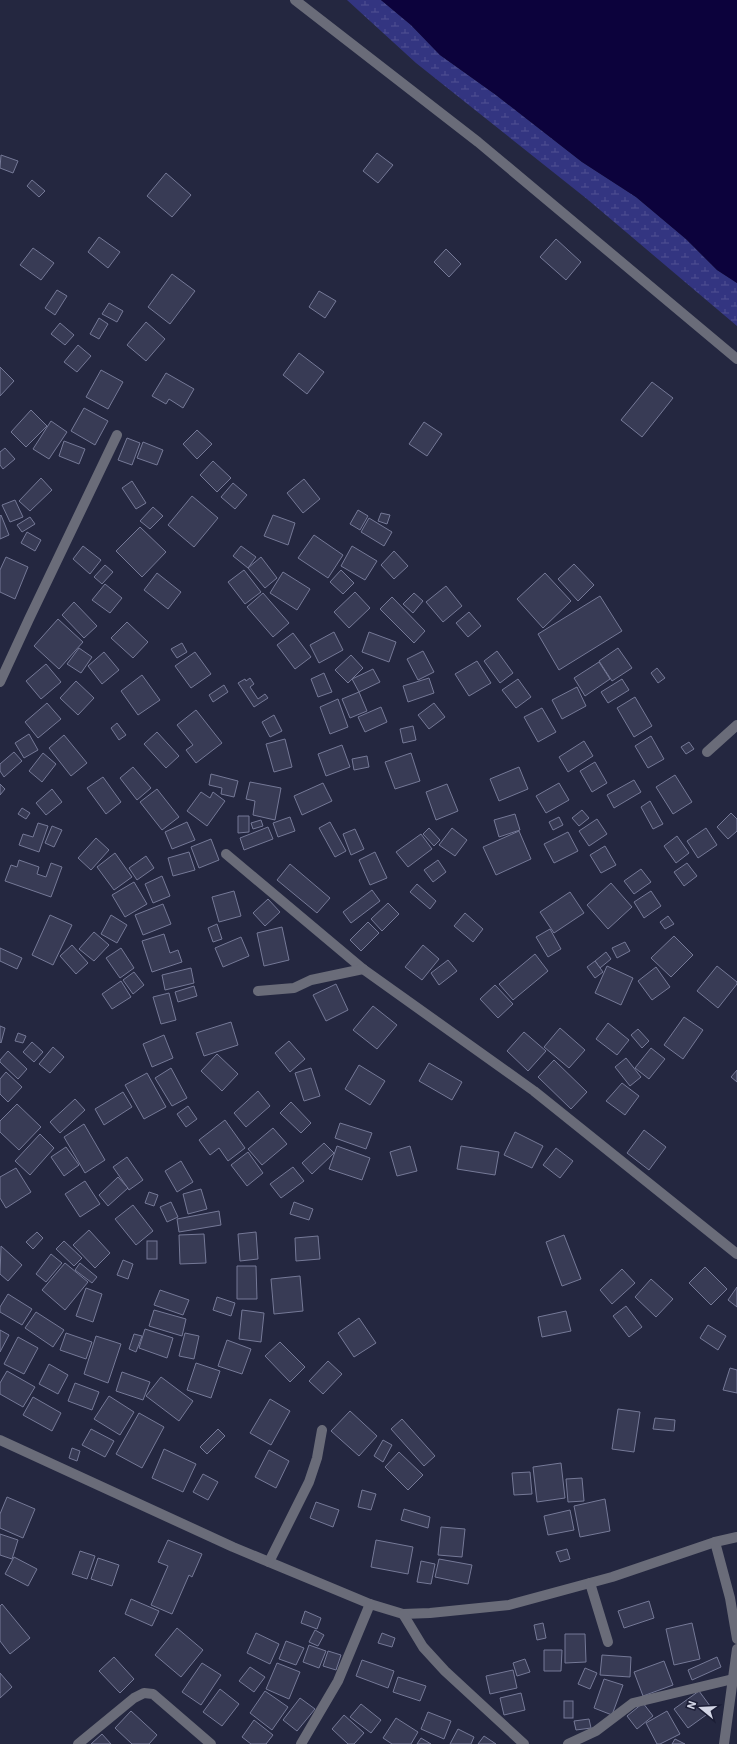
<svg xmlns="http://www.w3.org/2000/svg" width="737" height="1744" viewBox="0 0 737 1744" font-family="'IBM Plex Sans',sans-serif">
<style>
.wetland{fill:url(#wetland-marsh)}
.water{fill:#0c023c}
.building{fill:#383b55;stroke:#757997}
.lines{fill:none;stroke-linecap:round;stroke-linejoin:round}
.minor{stroke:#6a6c79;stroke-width:10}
</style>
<defs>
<pattern id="wetland-marsh" width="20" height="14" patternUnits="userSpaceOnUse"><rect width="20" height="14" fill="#333581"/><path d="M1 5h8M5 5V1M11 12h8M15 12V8" fill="none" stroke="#505193"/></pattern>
</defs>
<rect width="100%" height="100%" fill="#242740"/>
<polygon class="wetland" points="347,0 381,0 411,25 440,55 496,95 582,162 636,197 686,239 717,270 737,283 737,326 587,199 416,63"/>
<polygon class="water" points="381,0 737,0 737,283 717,270 686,239 636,197 582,162 496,95 440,55 411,25"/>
<g class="building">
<polygon points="377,153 393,165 378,183 363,171"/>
<polygon points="1,155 18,161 13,173 0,168"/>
<polygon points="166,173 191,195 172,217 147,196"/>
<polygon points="32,180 45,191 39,197 27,186"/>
<polygon points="99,237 120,252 108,268 88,252"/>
<polygon points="556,239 581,262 566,280 540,257"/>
<polygon points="33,248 54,263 41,280 20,265"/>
<polygon points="446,249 461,264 449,277 434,262"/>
<polygon points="172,274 195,291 170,324 148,307"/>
<polygon points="57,290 67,296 55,315 45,308"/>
<polygon points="319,291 336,301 325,318 309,307"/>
<polygon points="109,303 123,311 117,322 102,314"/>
<polygon points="99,318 108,324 99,339 90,334"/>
<polygon points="146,322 165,339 146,361 127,345"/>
<polygon points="60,323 74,335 65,345 51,334"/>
<polygon points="78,345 91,356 77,372 64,362"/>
<polygon points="299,353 324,372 307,394 283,375"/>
<polygon points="0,367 14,381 0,396"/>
<polygon points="101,370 123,382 108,409 86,397"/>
<polygon points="166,373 194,389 183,408 169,399 166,404 152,396"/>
<polygon points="652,382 673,398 642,437 621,420"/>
<polygon points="84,408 108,421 95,445 71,431"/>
<polygon points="31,410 47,426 26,447 11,432"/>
<polygon points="51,421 67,432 49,459 33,449"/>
<polygon points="424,422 442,434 427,456 409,444"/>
<polygon points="197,430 212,444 197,459 183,444"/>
<polygon points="127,438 140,443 132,465 118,460"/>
<polygon points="64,441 85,449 79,464 59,456"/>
<polygon points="143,442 163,450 157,465 137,458"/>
<polygon points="5,448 15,459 3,469 0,465 0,452"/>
<polygon points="213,461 231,478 217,492 200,475"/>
<polygon points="41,478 52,490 30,511 19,501"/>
<polygon points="304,479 320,499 303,513 287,493"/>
<polygon points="132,481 146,503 136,509 122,488"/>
<polygon points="233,483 247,495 235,509 221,497"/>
<polygon points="192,496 218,518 194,547 168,525"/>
<polygon points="15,500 23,517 10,522 2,505"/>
<polygon points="153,507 163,516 150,529 140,521"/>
<polygon points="358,510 368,516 360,530 350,524"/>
<polygon points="381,513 390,515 387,524 378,521"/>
<polygon points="1,515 9,535 0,539 0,516"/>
<polygon points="273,515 295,523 288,545 264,536"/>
<polygon points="30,517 35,524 22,532 17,525"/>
<polygon points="369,518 392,532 384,546 361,532"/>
<polygon points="140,527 166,552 142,577 116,551"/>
<polygon points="27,532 41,540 35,551 21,543"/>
<polygon points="314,535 343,555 328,578 298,558"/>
<polygon points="83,546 101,560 90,574 73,559"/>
<polygon points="241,546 256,557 248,568 233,556"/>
<polygon points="352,546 377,561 365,580 341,566"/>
<polygon points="394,551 408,566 394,579 381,565"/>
<polygon points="6,557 28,567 15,599 0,592 0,570"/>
<polygon points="261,557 277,578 265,588 248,568"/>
<polygon points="574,564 594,585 578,601 558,579"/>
<polygon points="105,565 113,572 102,584 94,577"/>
<polygon points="244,570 261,592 245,604 228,582"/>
<polygon points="341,570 354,583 343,594 330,582"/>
<polygon points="283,572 310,589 297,610 270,593"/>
<polygon points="157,573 181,592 168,609 144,590"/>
<polygon points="545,573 571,601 543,628 517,599"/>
<polygon points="105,584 122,598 110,613 92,600"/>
<polygon points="446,586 462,606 443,622 426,602"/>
<polygon points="355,592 370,608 349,628 334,612"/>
<polygon points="263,593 289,623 273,637 247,607"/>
<polygon points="414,593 423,601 413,613 403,604"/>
<polygon points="600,596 622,631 559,670 538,634"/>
<polygon points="392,597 425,631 414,643 380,609"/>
<polygon points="74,602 97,626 84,638 62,615"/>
<polygon points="469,612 481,626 468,637 456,623"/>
<polygon points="58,619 83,642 59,669 34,646"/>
<polygon points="127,622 148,642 133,658 111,638"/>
<polygon points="334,632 343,650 319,663 310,645"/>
<polygon points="369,632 396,642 389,662 362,652"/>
<polygon points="293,633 311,657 295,669 277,645"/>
<polygon points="182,643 187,652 177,658 171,649"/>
<polygon points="79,648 92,657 81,673 67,664"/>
<polygon points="618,648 632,668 612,681 599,661"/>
<polygon points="423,651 434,672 418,680 407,659"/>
<polygon points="497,651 513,673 500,683 484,661"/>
<polygon points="104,652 119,670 102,684 88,666"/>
<polygon points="195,652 211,674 191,688 175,666"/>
<polygon points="351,655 363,668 348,683 335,670"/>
<polygon points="477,661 491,683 469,696 455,674"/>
<polygon points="599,662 610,679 585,696 574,678"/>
<polygon points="46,664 61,682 41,699 26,681"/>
<polygon points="657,668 665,678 658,683 651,673"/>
<polygon points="373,669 380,682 359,692 352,679"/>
<polygon points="324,673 332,692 318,697 311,679"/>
<polygon points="142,675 160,700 138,715 121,691"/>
<polygon points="250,678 254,684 250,687 258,699 265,694 268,698 254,707 238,683 245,679 246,681"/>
<polygon points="429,678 434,693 408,702 403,686"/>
<polygon points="518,679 531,697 516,708 502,690"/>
<polygon points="622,679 629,690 608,703 601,692"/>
<polygon points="76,681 94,698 78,715 60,698"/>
<polygon points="224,685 228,692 213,702 209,695"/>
<polygon points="577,687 586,706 562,719 552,700"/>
<polygon points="359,692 367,711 350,718 342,699"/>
<polygon points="635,697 652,726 634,737 617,708"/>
<polygon points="338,699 348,727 330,734 320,707"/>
<polygon points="47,703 61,719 38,738 25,722"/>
<polygon points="434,703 445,717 429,729 418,715"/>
<polygon points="381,707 387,722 365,732 358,717"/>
<polygon points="542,708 556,732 538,742 524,717"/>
<polygon points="196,710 222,743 196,763 186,750 193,745 177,725"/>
<polygon points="274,715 282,731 270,737 262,722"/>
<polygon points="117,723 126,735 119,740 111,728"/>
<polygon points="413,726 416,740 403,743 400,729"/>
<polygon points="157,732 179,756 166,768 144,744"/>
<polygon points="29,734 38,750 24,758 15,743"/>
<polygon points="64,735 87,763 71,776 49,748"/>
<polygon points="651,736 664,759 648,768 635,746"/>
<polygon points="285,739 292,767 274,772 266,744"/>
<polygon points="584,741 593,756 568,772 559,757"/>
<polygon points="689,742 694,749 686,754 681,747"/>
<polygon points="342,745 350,767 326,776 318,754"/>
<polygon points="14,752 22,761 4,777 0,771 0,764"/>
<polygon points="43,753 56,764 42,782 29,771"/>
<polygon points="411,753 420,781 395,789 385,762"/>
<polygon points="367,756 369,767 354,770 352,759"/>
<polygon points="595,762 607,783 592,792 580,771"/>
<polygon points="133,767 151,788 137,800 120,778"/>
<polygon points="519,767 528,789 499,801 490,779"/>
<polygon points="211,774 238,781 234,797 221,794 222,788 209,785"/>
<polygon points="675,775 692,802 673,814 656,787"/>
<polygon points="103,777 121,802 106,814 87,788"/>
<polygon points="634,780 641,792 614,808 607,795"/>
<polygon points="250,782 281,788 275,820 253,815 255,801 246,799"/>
<polygon points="323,783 332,801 302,815 294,796"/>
<polygon points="559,783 569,800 546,813 536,796"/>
<polygon points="0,784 5,789 0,795"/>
<polygon points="447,784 458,811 436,820 426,792"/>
<polygon points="52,789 62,802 46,815 36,803"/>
<polygon points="157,789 179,817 162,830 140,802"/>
<polygon points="201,792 210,798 213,792 225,801 207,826 187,811"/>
<polygon points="650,801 663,824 653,829 641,807"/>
<polygon points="22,808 30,813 26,819 18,814"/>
<polygon points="582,810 589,818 579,826 572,818"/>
<polygon points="731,813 737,819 737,831 728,839 717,827"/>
<polygon points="515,814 520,830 499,837 494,820"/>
<polygon points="238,816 249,816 249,832 238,833"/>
<polygon points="290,817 295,831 278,837 273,823"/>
<polygon points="559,817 563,825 553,830 549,822"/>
<polygon points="597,819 607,834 589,846 579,831"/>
<polygon points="261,820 263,826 253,829 251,823"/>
<polygon points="187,822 195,840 172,849 165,832"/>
<polygon points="330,822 346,851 335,857 319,828"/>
<polygon points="38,823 48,826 39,852 19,845 23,834 33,837"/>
<polygon points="52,826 62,830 54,847 45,843"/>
<polygon points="268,827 273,839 244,850 240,838"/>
<polygon points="429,828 440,840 434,846 423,834"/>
<polygon points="452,828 467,840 455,856 439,845"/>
<polygon points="706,828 717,845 698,858 687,841"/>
<polygon points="355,829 364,849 351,855 343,834"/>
<polygon points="519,831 531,859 496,875 483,847"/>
<polygon points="568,832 578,851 554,863 544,844"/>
<polygon points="421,834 432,849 408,867 396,852"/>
<polygon points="677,836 689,853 676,863 664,846"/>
<polygon points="96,838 109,850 91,870 78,858"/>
<polygon points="211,839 219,860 199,868 191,847"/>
<polygon points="605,846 616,865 601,873 590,855"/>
<polygon points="189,852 195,870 173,876 168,858"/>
<polygon points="375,852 387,878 370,885 359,860"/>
<polygon points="115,853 132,877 114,890 97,867"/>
<polygon points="146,856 154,868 137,880 129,868"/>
<polygon points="19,860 39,867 37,874 46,877 51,863 62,867 51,897 5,881 11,865 17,867"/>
<polygon points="438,860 446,872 433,882 424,870"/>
<polygon points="687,863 697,876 684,886 674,872"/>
<polygon points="290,864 330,898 317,913 277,880"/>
<polygon points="641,869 651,882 634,894 624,881"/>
<polygon points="162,876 170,896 153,903 145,884"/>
<polygon points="134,882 147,904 125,917 112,895"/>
<polygon points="611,883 632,907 608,929 587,905"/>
<polygon points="417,884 436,901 430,909 410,892"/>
<polygon points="372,890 380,901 351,923 343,912"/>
<polygon points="234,891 241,916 219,922 212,897"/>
<polygon points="651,891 661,906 644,918 634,902"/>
<polygon points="570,892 584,913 554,933 540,912"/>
<polygon points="268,899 280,912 265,926 253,913"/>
<polygon points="388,903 399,914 382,931 371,919"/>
<polygon points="163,904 171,924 143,935 135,915"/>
<polygon points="465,913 483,929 473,942 454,926"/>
<polygon points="50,915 72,925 53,965 32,955"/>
<polygon points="111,915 127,925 117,943 101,934"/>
<polygon points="668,916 674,924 665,929 660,922"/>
<polygon points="368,922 379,933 361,951 350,940"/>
<polygon points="217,924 222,939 213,942 208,928"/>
<polygon points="282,927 289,960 264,966 257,933"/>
<polygon points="550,929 561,949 548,957 536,937"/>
<polygon points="94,932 109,945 94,961 79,949"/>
<polygon points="164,934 170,953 178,950 182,962 152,972 142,941"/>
<polygon points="674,936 693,955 671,977 651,958"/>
<polygon points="241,937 249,956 223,967 215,948"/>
<polygon points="625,942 630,951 617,958 612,948"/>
<polygon points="72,945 88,963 76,974 60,956"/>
<polygon points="423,945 439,959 422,980 405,967"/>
<polygon points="0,948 22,958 17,969 0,961"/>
<polygon points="121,948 134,968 120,978 106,958"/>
<polygon points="606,952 611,959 600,968 595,961"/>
<polygon points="535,954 548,971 513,1000 499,984"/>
<polygon points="448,960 457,971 439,985 431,973"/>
<polygon points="595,961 603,972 595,978 587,967"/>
<polygon points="607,966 633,978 621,1005 595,993"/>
<polygon points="717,966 737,982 737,984 718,1008 697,991"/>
<polygon points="656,967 670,987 652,1000 638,981"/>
<polygon points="191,968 194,983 165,990 162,975"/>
<polygon points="134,972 144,985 133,994 123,980"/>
<polygon points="121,981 131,997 112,1009 102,994"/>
<polygon points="336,984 348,1010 326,1021 313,995"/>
<polygon points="495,985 513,1004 498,1018 480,999"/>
<polygon points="194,986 197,996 178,1002 175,992"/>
<polygon points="169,993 176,1020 161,1024 153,997"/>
<polygon points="373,1006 397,1025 377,1049 353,1030"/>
<polygon points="684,1017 703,1030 683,1059 664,1045"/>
<polygon points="231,1022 238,1045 204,1056 196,1033"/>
<polygon points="608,1023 629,1040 617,1055 596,1039"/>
<polygon points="0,1026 5,1028 1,1043 0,1042"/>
<polygon points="560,1028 585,1050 569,1068 544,1047"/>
<polygon points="638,1029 649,1041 642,1048 631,1035"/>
<polygon points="524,1032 546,1051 528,1071 507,1051"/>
<polygon points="18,1033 26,1036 23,1043 15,1041"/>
<polygon points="164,1035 173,1058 152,1067 143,1044"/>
<polygon points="289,1041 305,1059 290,1072 275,1053"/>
<polygon points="32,1042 43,1052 34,1062 23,1052"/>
<polygon points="53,1047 64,1057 50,1073 39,1064"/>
<polygon points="651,1048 665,1059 649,1079 635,1068"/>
<polygon points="8,1051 27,1069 18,1079 0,1062 0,1060"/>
<polygon points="217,1054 238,1074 222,1091 201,1071"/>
<polygon points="626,1058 641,1077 630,1086 615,1067"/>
<polygon points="554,1060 587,1092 571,1109 538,1077"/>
<polygon points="429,1063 462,1082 452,1100 419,1081"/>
<polygon points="359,1065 385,1081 370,1105 345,1089"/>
<polygon points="171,1068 187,1098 172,1106 155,1078"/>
<polygon points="311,1068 320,1096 304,1101 295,1073"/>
<polygon points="737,1070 737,1082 731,1077"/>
<polygon points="6,1072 22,1087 8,1102 0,1094 0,1079"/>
<polygon points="147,1073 166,1107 144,1119 125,1085"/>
<polygon points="622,1083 639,1096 625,1115 606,1101"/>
<polygon points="258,1091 270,1106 246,1127 234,1113"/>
<polygon points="123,1092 132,1107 104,1125 95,1109"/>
<polygon points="75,1099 85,1110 60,1133 50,1122"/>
<polygon points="291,1102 311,1123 301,1133 280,1113"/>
<polygon points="17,1104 41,1127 19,1150 0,1132 0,1121"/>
<polygon points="188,1106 197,1119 186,1127 177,1114"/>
<polygon points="225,1120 245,1148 228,1161 219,1148 210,1155 199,1140"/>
<polygon points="340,1123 372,1133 366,1149 335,1138"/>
<polygon points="84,1124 105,1160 85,1173 64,1137"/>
<polygon points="273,1128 287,1144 262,1165 248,1149"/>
<polygon points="644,1130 666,1147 649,1170 627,1153"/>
<polygon points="515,1132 543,1146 532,1168 504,1155"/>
<polygon points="40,1134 54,1148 30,1175 15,1161"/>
<polygon points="324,1143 334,1153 312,1174 302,1163"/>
<polygon points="337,1146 370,1158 362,1180 329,1169"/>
<polygon points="410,1146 417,1171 397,1176 390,1152"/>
<polygon points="461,1146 499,1152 495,1175 457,1169"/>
<polygon points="66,1147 79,1165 64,1176 51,1157"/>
<polygon points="556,1148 573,1161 560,1178 543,1165"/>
<polygon points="248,1152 263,1173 247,1186 231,1165"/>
<polygon points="127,1157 143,1180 129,1190 113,1167"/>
<polygon points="181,1161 193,1182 177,1192 165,1171"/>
<polygon points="293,1167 304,1181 281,1198 270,1184"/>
<polygon points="16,1168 31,1192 6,1208 0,1198 0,1177"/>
<polygon points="118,1177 128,1188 108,1206 99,1195"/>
<polygon points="85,1181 100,1204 80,1217 65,1194"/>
<polygon points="201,1189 207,1209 188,1214 183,1194"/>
<polygon points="149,1192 158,1195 154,1206 145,1203"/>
<polygon points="171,1202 178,1217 167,1222 160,1207"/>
<polygon points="294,1202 313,1209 309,1220 290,1214"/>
<polygon points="133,1205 153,1231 136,1245 115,1219"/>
<polygon points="219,1211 221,1225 179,1232 177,1219"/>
<polygon points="89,1230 110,1253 95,1268 73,1245"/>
<polygon points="37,1232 43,1238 33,1249 26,1242"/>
<polygon points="256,1232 258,1259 240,1261 238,1234"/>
<polygon points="204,1234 206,1263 180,1264 179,1235"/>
<polygon points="564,1235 581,1279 562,1286 546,1242"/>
<polygon points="318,1236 320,1259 296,1261 295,1238"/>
<polygon points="64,1241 82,1258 74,1266 56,1249"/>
<rect x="147" y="1241" width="10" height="18"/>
<polygon points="1,1246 22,1265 8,1281 0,1274"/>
<polygon points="51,1254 62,1263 46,1282 36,1274"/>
<polygon points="123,1260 133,1264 128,1279 117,1275"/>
<polygon points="65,1263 88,1282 65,1310 42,1290"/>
<polygon points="80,1263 97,1277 92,1283 75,1270"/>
<polygon points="237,1266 256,1266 257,1299 237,1299"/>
<polygon points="705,1267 727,1289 711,1305 689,1283"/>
<polygon points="622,1269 635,1283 612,1304 600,1290"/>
<polygon points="300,1276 303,1311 274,1314 271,1279"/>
<polygon points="651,1279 673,1299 656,1317 635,1297"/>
<polygon points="737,1287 737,1307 728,1300"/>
<polygon points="86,1288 102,1294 93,1322 76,1316"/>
<polygon points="160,1290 189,1300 183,1315 154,1305"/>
<polygon points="8,1294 32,1309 22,1325 0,1312 0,1307"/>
<polygon points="217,1297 235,1303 231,1316 213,1310"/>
<polygon points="626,1306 642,1327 629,1337 613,1316"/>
<polygon points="154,1310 186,1319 182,1336 149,1326"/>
<polygon points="242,1310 264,1313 261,1342 239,1339"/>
<polygon points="566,1311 571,1331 542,1337 538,1317"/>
<polygon points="36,1312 64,1330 53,1347 25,1328"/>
<polygon points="359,1318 376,1343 354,1357 338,1333"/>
<polygon points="708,1325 726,1336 718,1350 700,1338"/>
<polygon points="145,1329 173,1338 167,1358 139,1348"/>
<polygon points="0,1330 9,1335 0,1352"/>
<polygon points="66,1333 92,1342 86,1359 60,1350"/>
<polygon points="185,1333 199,1336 194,1359 179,1356"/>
<polygon points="134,1334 142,1336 136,1352 129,1349"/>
<polygon points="96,1336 121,1344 108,1383 84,1374"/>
<polygon points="18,1337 38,1348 24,1374 4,1364"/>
<polygon points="227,1340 251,1349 242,1374 218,1366"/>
<polygon points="280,1342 305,1367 290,1382 265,1356"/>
<polygon points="328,1361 342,1374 323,1394 309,1381"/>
<polygon points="196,1363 220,1371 211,1398 187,1390"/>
<polygon points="49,1364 68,1375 58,1394 39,1384"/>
<polygon points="730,1368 737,1370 737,1393 723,1390"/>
<polygon points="7,1371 35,1387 23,1407 0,1394 0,1383"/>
<polygon points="122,1372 150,1382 143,1400 116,1391"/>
<polygon points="161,1377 193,1401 179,1421 146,1396"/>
<polygon points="75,1383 99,1392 92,1410 68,1401"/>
<polygon points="109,1396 134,1412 120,1435 94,1419"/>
<polygon points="33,1397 61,1413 52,1431 23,1415"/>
<polygon points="270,1399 290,1411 271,1445 250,1433"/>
<polygon points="618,1409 640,1412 634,1452 612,1449"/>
<polygon points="350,1411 377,1436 359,1456 331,1431"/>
<polygon points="139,1413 164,1427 142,1468 116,1454"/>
<polygon points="655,1418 675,1420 674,1431 653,1429"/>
<polygon points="402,1419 435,1456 424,1466 391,1429"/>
<polygon points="91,1429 114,1441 105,1457 82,1445"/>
<polygon points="218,1429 225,1436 207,1454 200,1447"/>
<polygon points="383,1440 392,1445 383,1462 374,1456"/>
<polygon points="72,1448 80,1451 77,1461 69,1458"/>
<polygon points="164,1449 196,1464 183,1492 152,1478"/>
<polygon points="269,1450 289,1461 276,1488 255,1477"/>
<polygon points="399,1452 423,1475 408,1490 385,1467"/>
<polygon points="561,1463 565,1498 537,1502 533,1467"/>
<polygon points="530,1472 532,1494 514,1495 512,1473"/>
<polygon points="203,1474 218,1482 208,1500 193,1492"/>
<polygon points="582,1478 584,1501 568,1502 566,1479"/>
<polygon points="362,1490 376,1494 371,1510 358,1507"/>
<polygon points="7,1497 35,1509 23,1538 0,1528 0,1514"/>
<polygon points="605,1499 610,1531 580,1537 574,1506"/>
<polygon points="316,1502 339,1510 333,1527 310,1518"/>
<polygon points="404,1509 430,1517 428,1528 401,1520"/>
<polygon points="570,1510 574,1530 548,1535 544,1516"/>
<polygon points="441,1527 465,1529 462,1557 438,1555"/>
<polygon points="0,1534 18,1540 12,1559 0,1555"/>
<polygon points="168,1540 202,1554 192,1577 189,1575 172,1614 151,1605 168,1566 158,1562"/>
<polygon points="376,1540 413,1547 408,1574 371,1567"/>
<polygon points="567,1549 570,1559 560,1562 556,1552"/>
<polygon points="80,1551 95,1556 87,1579 72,1574"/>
<polygon points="14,1557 37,1569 28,1586 5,1574"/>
<polygon points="98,1558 119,1565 112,1586 91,1579"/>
<polygon points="439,1559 472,1565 468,1584 435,1577"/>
<polygon points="421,1561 435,1564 431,1584 417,1582"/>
<polygon points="131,1599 159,1611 152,1626 125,1614"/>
<polygon points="649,1601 654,1618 624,1628 618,1611"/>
<polygon points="2,1604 30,1638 10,1654 0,1641 0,1606"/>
<polygon points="305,1611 321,1618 317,1629 301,1623"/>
<polygon points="543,1623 546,1638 537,1640 534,1625"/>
<polygon points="692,1623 700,1659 674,1665 666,1629"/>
<polygon points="177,1628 203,1650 181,1677 155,1655"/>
<polygon points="315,1630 324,1635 318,1646 309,1642"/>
<polygon points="256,1633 279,1644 270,1664 247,1653"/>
<polygon points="382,1633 395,1638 392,1647 378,1643"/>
<polygon points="565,1634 585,1634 586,1662 565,1663"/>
<polygon points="286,1641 304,1648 296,1665 279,1659"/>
<polygon points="309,1645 326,1651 319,1668 303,1662"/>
<polygon points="544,1650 562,1650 561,1671 544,1671"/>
<polygon points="328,1651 341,1655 336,1670 323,1666"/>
<polygon points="602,1655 631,1657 630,1677 600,1675"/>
<polygon points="114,1657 134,1679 120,1693 99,1671"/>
<polygon points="717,1657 721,1667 692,1680 688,1670"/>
<polygon points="525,1659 530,1672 517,1676 513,1663"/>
<polygon points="362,1660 394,1671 388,1688 356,1676"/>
<polygon points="664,1661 673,1685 643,1696 634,1672"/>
<polygon points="202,1663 221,1675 201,1705 182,1692"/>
<polygon points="277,1663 300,1672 289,1699 266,1689"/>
<polygon points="250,1667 265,1677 254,1692 239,1681"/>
<polygon points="585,1668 597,1673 590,1689 578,1684"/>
<polygon points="513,1670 517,1688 490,1694 486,1676"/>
<polygon points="0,1673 12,1687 0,1698"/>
<polygon points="398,1677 426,1686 420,1701 393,1692"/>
<polygon points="604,1679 623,1685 612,1715 594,1708"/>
<polygon points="220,1689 239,1704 222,1726 203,1712"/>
<polygon points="265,1691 288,1707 272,1730 250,1713"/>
<polygon points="699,1691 713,1710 688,1728 674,1709"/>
<polygon points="521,1693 525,1710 504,1715 500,1698"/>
<polygon points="300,1698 315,1709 297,1731 283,1720"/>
<rect x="564" y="1701" width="9" height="17"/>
<polygon points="643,1703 653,1716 637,1729 627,1716"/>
<polygon points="361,1704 381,1720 371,1733 350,1717"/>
<polygon points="131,1711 157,1735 149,1744 132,1744 115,1728"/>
<polygon points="667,1711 680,1734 660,1744 657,1744 646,1723"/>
<polygon points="428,1712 451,1721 444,1739 421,1729"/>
<polygon points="344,1715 364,1733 354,1744 348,1744 332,1729"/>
<polygon points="396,1718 418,1732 411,1744 392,1744 383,1738"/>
<polygon points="589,1719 591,1728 576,1730 574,1721"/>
<polygon points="254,1720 273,1735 266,1744 251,1744 242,1737"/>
<polygon points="458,1729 474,1737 471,1744 450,1744"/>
<polygon points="102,1734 111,1744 91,1744"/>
<polygon points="484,1736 496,1744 478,1744"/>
<polygon points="421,1738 431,1744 417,1744"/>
<polygon points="675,1739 685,1744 672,1744"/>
</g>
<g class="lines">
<g class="minor">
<polyline points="295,0 478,142 737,359"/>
<polyline points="0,682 29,619 117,435"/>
<polyline points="707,752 737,725"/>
<polyline points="226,854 363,969 534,1091 737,1254"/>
<polyline points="258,991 294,988 311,980 363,969"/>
<polyline points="0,1440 233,1547 370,1604 403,1614 430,1613 509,1605 612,1577 715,1542 737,1537"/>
<polyline points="715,1542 730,1598 737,1639"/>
<polyline points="269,1562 309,1482 317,1458 322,1430"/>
<polyline points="590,1583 608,1642"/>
<polyline points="403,1614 423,1647 445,1671 524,1744"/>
<polyline points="78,1744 134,1698 144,1693 153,1694 211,1744"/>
<polyline points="301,1744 338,1681 370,1604"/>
<polyline points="568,1744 596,1731 633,1703 733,1679"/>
<polyline points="724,1744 737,1649"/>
</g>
</g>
<g transform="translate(701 1708) rotate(288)" stroke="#1b1d35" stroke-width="3" paint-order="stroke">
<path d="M0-3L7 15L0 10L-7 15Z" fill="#d2d5e5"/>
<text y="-6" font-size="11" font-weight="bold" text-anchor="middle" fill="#d2d5e5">N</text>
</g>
</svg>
